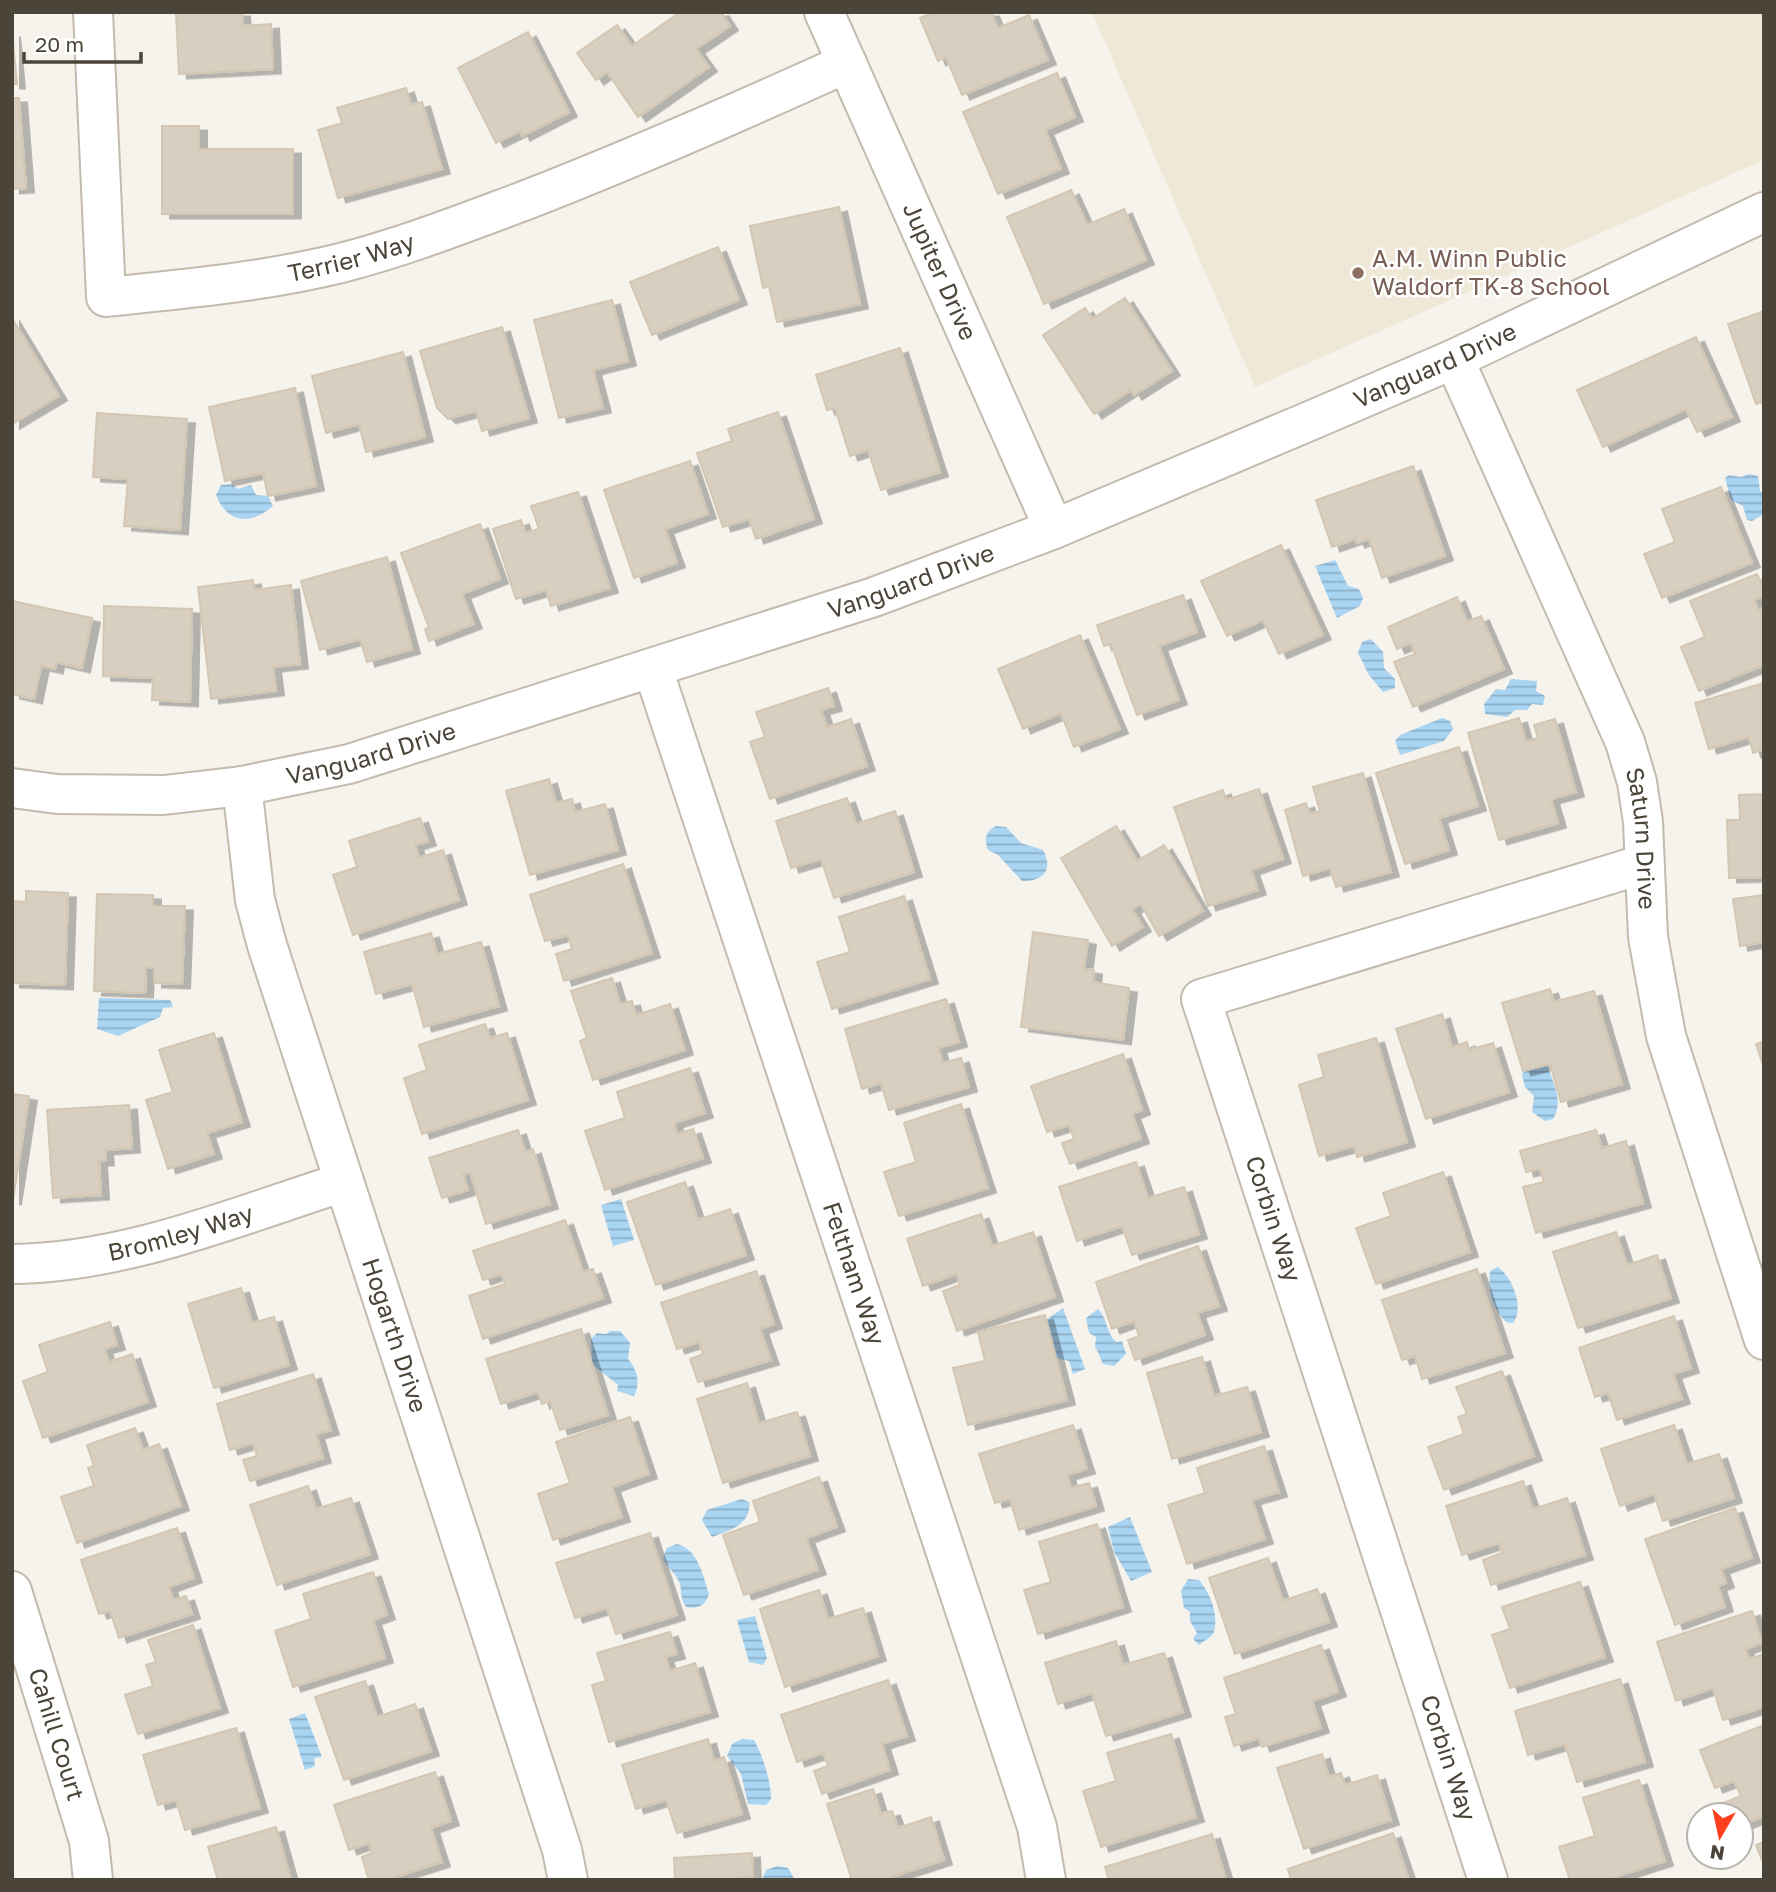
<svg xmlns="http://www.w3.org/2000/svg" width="1776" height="1892" viewBox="0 0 1776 1892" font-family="'Golos Text',sans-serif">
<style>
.education{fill:#efe8d6}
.water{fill:url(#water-rules)}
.building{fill:#d8cfc1;stroke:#d3c7b4;stroke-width:2;filter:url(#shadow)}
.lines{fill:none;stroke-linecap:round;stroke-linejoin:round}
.street-casing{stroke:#c2bbae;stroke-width:42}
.street{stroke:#fff;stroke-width:38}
.education-dot{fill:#8d6e63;stroke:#fff;stroke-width:2.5}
.labels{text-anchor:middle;stroke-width:5;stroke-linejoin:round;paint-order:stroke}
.street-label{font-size:24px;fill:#4b4439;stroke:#fff}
.education-label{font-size:24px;fill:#785e54;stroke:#fff;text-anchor:start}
</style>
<defs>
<pattern id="water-rules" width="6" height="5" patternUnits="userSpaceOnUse" patternTransform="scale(1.75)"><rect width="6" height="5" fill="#a9d4f2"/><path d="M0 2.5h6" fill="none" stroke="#8caec5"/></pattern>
<filter id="shadow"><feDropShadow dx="8" dy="4.5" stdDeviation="0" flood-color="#0004"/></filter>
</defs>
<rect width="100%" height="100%" fill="#f6f3ec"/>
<polygon class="education" points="1092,12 1764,12 1764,160 1255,387"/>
<g class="water">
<polygon points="1749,474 1758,476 1760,491 1764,495 1764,514 1752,521 1747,520 1743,506 1731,500 1725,478 1729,475 1741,477"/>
<path d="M231 484 238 489 251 485 256 495 268 496 273 506C250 526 227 523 216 495L221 485Z"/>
<polygon points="1335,560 1348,586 1359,589 1363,598 1360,606 1337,618 1315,566"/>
<polygon points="1371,639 1383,652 1384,668 1395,679 1395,688 1383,692 1369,675 1358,653 1362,642"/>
<polygon points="1511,679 1537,681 1536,691 1545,696 1543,705 1532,704 1527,710 1515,710 1507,717 1485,714 1484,704 1496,689 1505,690"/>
<polygon points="1442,718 1450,721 1453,729 1444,741 1400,755 1395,741 1400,735"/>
<path d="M996 826 1006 827 1021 843 1043 850C1054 870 1043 882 1022 881L998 855 988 850C984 839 985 832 996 826Z"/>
<polygon points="99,998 170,1000 173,1007 163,1008 160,1017 118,1036 97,1029"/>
<path d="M1547 1065C1553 1082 1564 1102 1553 1119L1545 1121 1532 1112 1534 1096 1525 1087 1522 1074 1526 1070Z"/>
<polygon points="621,1199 634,1240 613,1246 601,1205"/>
<path d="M1498 1267C1512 1277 1525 1308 1513 1323L1506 1322C1492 1308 1488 1290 1490 1271Z"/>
<polygon points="1063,1308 1085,1369 1073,1374 1069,1361 1056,1358 1046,1320"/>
<path d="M1098 1309C1108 1319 1106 1333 1116 1342L1122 1341 1126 1354 1114 1366 1103 1364 1095 1346 1096 1337 1089 1333 1086 1318Z"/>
<path d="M611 1331H620L630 1343 628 1359C637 1369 641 1383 634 1396L617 1391 618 1385 592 1364 591 1339 597 1333 606 1334Z"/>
<path d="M742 1499 749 1502C752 1524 729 1531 712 1537L702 1520 707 1510Z"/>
<polygon points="1130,1517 1152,1572 1131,1581 1114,1552 1108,1527"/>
<path d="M677 1544C698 1549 703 1576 709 1594 705 1606 698 1609 686 1607 680 1598 682 1592 680 1584 677 1574 667 1568 663 1558L667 1548Z"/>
<path d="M1188 1579 1199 1580C1211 1594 1220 1618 1213 1634 1211 1637 1202 1642 1199 1645L1193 1639 1197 1633 1190 1621V1612L1184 1608 1181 1591Z"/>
<polygon points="755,1616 767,1658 763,1665 749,1662 737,1620"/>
<polygon points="305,1713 322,1757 314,1758 315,1766 305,1770 289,1719"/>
<path d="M742 1739 754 1740C763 1756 771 1781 771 1799L766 1805 748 1804 741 1774 727 1756 732 1744Z"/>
<polygon points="777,1866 788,1868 795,1880 762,1880 766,1870"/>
</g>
<g class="building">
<polygon points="176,12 242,12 243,26 271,24 273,69 179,74"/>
<polygon points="680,12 721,12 730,26 696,49 709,67 638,117 607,72 596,80 577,53 617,25 632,46"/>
<polygon points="935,12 991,12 998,28 1029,15 1048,60 962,95 946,57 938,61 920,18"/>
<polygon points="12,32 17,84 12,84"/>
<polygon points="528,32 569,112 522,136 520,131 496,143 458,68"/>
<polygon points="1057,73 1075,117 1045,130 1061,169 998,194 963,112"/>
<polygon points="406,88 411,105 422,102 442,169 338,198 318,130 342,123 337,108"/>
<polygon points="12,98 19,98 26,188 12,189"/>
<polygon points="162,126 199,126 199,149 293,149 293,214 162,214"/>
<polygon points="1071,190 1087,225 1124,209 1146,260 1044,304 1007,217"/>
<polygon points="839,207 860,304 777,322 769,286 763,288 750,226"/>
<polygon points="718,247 739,300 652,335 630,282"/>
<polygon points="1125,298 1172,371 1134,395 1131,390 1094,414 1043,335 1085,308 1092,319"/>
<polygon points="612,300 628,361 593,370 603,408 559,418 534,320"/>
<polygon points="1764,311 1764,401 1756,404 1728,324"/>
<polygon points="12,318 59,396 12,424"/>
<polygon points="502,327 529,418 482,431 476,411 448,419 437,408 420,351"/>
<polygon points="1696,337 1732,417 1697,432 1686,409 1603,447 1577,390"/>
<polygon points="900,348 940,472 881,490 868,450 850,456 835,408 827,410 816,375"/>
<polygon points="403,352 425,437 366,452 359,424 326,433 312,376"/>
<polygon points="295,388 316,486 268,496 263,473 225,481 209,407"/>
<polygon points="778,412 814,519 756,539 749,519 723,527 697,453 732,441 728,429"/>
<polygon points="97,413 187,419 180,530 124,526 128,479 93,477"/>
<polygon points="690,461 708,514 665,529 677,563 634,578 604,490"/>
<polygon points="1413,466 1445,556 1382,578 1369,539 1357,543 1355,539 1332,547 1316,500"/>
<polygon points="1721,487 1752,563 1662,598 1644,554 1675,542 1662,509"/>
<polygon points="578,492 610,588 551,606 546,590 516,599 493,529 521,520 525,533 539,529 531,506"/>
<polygon points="480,524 500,579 462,594 474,624 429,641 425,629 429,628 401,553"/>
<polygon points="1281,545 1323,635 1279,654 1263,620 1227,636 1201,581"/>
<polygon points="387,557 412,649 367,662 360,639 320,650 301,581"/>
<polygon points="1757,574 1764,590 1764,596 1754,600 1758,610 1764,608 1764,665 1699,691 1681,647 1705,637 1690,601"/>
<polygon points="253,580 254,590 291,585 300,664 273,667 276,691 211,699 198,587"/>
<polygon points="1183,595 1197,632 1159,646 1179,700 1137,715 1111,644 1104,646 1097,625"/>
<polygon points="1457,597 1467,622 1481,616 1504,669 1413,707 1394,662 1415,654 1411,643 1397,649 1388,627"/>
<polygon points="12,601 92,618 82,668 56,662 55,669 41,666 34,699 12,694"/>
<polygon points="104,606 192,609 190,702 152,700 153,678 103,676"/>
<polygon points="1080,635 1120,729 1074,747 1061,713 1023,729 998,669"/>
<polygon points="1764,683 1764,754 1762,750 1753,753 1749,737 1709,749 1695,703"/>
<polygon points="828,688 834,706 821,710 827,727 851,719 867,766 770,799 750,742 765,737 756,712"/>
<polygon points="1519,718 1526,742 1538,738 1534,725 1555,719 1576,792 1551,799 1558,823 1499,840 1468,733"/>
<polygon points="1459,747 1478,806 1439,818 1449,850 1405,864 1376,773"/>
<polygon points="1363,773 1391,872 1336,887 1330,868 1303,876 1285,810 1306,803 1310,814 1320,811 1313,787"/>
<polygon points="549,779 556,803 572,799 575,812 605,804 618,850 530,875 506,791"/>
<polygon points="1259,789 1283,859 1251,870 1258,890 1208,906 1174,807 1223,790 1226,800"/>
<polygon points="1764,794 1764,877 1729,878 1727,820 1740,820 1739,795"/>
<polygon points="847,798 856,824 895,811 914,872 834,898 821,859 791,868 776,821"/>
<polygon points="420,818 428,841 415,845 419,858 443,850 459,900 353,935 333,875 357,867 349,841"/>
<polygon points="1116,826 1137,861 1164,845 1203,911 1159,936 1141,904 1132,909 1143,927 1112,946 1061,858"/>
<polygon points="623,864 652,953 564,981 556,954 572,949 568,935 545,941 530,895"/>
<polygon points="26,891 68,893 65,985 12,983 12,901 26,902"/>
<polygon points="97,894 153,895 153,906 185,906 182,984 154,983 154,968 146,968 145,993 94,991"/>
<polygon points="1764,895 1764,942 1740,946 1733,899"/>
<polygon points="904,896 930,979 832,1009 817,962 850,952 839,917"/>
<polygon points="1033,932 1088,940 1084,969 1094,970 1093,982 1129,988 1123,1040 1021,1027"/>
<polygon points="431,933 437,954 481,942 499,1006 424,1027 412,984 376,994 364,952"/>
<polygon points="612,978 620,1004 632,1001 636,1015 670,1004 685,1050 593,1080 580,1041 587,1038 571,991"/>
<polygon points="1550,989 1554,1002 1594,991 1622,1084 1561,1102 1550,1064 1523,1071 1502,1003"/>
<polygon points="946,999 959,1042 938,1048 943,1063 961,1058 969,1087 889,1110 881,1083 862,1089 845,1029"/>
<polygon points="1442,1014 1452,1047 1467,1042 1469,1050 1493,1043 1509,1092 1426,1119 1396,1029"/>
<polygon points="485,1024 490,1038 507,1033 528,1100 422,1134 404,1078 427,1070 419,1045"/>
<polygon points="214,1033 242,1122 207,1133 214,1154 168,1169 146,1100 173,1092 159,1050"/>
<polygon points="1376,1038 1407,1142 1357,1157 1354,1146 1319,1156 1299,1085 1324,1077 1318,1055"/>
<polygon points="1764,1041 1764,1068 1756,1044"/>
<polygon points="1123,1054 1142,1110 1132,1114 1141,1139 1070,1164 1062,1143 1074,1139 1069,1125 1047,1132 1031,1086"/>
<polygon points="690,1068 705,1113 674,1123 677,1134 693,1129 703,1158 605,1190 585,1131 625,1118 617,1092"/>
<polygon points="12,1094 29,1096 13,1200 12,1200"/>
<polygon points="961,1104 988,1188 899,1216 884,1172 916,1162 904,1123"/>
<polygon points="129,1105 132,1148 105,1150 106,1161 99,1161 101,1195 53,1198 47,1110"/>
<polygon points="518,1130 525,1152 533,1149 550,1204 486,1224 470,1172 463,1174 468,1190 442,1198 429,1158"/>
<polygon points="1596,1130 1602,1148 1626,1141 1643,1203 1536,1233 1523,1187 1544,1182 1540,1169 1526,1172 1520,1151"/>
<polygon points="1136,1162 1148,1198 1184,1187 1199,1234 1132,1255 1122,1226 1077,1241 1059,1187"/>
<polygon points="1443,1172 1470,1252 1376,1284 1356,1228 1391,1216 1383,1193"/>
<polygon points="685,1182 698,1220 730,1209 746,1255 656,1285 627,1202"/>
<polygon points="981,1214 992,1246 1033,1232 1055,1297 957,1331 943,1291 960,1285 957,1274 923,1286 907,1239"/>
<polygon points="565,1220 583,1272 593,1269 603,1298 483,1339 469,1296 505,1284 501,1274 483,1280 473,1251"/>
<polygon points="1616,1232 1627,1265 1657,1255 1671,1298 1578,1328 1553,1252"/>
<polygon points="1198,1246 1219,1306 1197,1313 1205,1335 1135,1360 1128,1340 1139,1336 1134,1321 1112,1329 1096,1282"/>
<polygon points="1477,1269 1505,1353 1422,1379 1415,1356 1402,1360 1382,1300"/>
<polygon points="756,1271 774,1324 760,1329 771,1360 698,1382 690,1359 703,1354 699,1342 677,1349 661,1303"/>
<polygon points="241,1288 252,1323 274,1317 289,1365 214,1388 188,1304"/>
<polygon points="1045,1315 1067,1400 968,1425 953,1368 985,1361 978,1332"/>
<polygon points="1674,1316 1691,1368 1673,1374 1682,1399 1617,1420 1608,1393 1595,1397 1579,1348"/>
<polygon points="110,1322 117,1345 104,1349 109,1362 132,1354 148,1402 43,1438 23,1381 48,1372 39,1345"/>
<polygon points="581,1329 608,1415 560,1430 550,1401 542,1404 538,1392 501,1404 486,1359"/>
<polygon points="1202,1357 1214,1396 1247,1387 1261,1432 1172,1459 1147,1373"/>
<polygon points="1502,1371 1534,1456 1444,1490 1428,1447 1464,1434 1458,1417 1467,1414 1456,1387"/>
<polygon points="313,1374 331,1430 316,1434 323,1458 250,1481 243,1460 257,1456 253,1443 230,1450 217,1404"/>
<polygon points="747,1383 759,1423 797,1412 810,1456 723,1483 697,1399"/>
<polygon points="630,1417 649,1474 612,1487 622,1517 553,1540 538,1494 570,1483 556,1442"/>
<polygon points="1073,1425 1087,1469 1067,1475 1071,1488 1089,1483 1096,1506 1019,1530 1010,1499 995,1503 979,1454"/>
<polygon points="1674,1425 1687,1464 1719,1454 1734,1498 1663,1521 1654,1494 1620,1506 1601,1449"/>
<polygon points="135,1428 143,1450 159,1444 181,1506 77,1543 61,1497 94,1486 88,1468 94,1466 87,1445"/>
<polygon points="1264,1446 1279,1492 1252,1500 1265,1539 1187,1564 1168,1505 1205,1493 1197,1468"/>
<polygon points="819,1477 837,1527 806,1538 818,1570 744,1595 723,1535 760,1522 753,1501"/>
<polygon points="1523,1481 1533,1509 1567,1498 1585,1555 1491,1585 1483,1560 1502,1553 1499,1543 1462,1555 1446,1506"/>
<polygon points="308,1486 316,1509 351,1498 370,1554 277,1585 250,1505"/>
<polygon points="1735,1508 1752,1558 1721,1569 1726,1583 1718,1586 1725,1607 1675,1625 1645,1539"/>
<polygon points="1097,1524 1123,1607 1038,1634 1024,1590 1051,1582 1039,1542"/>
<polygon points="177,1528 194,1578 169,1587 173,1600 186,1596 192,1614 119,1638 110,1611 99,1614 81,1560"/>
<polygon points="650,1533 677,1615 616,1634 607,1608 575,1618 556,1563"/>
<polygon points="1268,1558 1283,1601 1317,1589 1329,1622 1235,1654 1209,1578"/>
<polygon points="373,1572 387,1615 373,1620 385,1658 293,1687 275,1631 311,1619 303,1594"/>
<polygon points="1580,1582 1605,1657 1510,1688 1492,1635 1510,1629 1502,1607"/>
<polygon points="819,1590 828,1619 863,1608 878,1656 785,1687 760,1609"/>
<polygon points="1752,1611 1762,1643 1745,1649 1749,1659 1764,1654 1764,1707 1723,1720 1713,1688 1676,1701 1657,1642"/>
<polygon points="193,1625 220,1708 138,1734 125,1695 153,1686 146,1665 156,1662 148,1640"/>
<polygon points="670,1632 677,1654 665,1657 670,1671 695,1663 710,1712 609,1742 592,1685 606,1681 597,1653"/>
<polygon points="1116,1641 1123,1665 1164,1653 1183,1712 1106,1736 1092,1693 1058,1704 1045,1663"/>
<polygon points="1321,1645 1338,1692 1312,1701 1321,1728 1262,1747 1259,1738 1234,1746 1225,1717 1236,1714 1224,1678"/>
<polygon points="1620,1679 1645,1762 1577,1782 1565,1744 1528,1755 1515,1711"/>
<polygon points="888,1680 907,1736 882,1744 890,1770 822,1794 814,1771 828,1766 823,1753 797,1762 781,1715"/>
<polygon points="365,1681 377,1717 415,1704 431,1751 344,1780 315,1697"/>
<polygon points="1764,1725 1764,1816 1741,1825 1741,1815 1727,1815 1723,1803 1741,1796 1734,1781 1715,1788 1700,1750"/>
<polygon points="236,1728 260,1808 185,1830 176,1800 158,1805 143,1755"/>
<polygon points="1171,1734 1196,1817 1101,1847 1083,1791 1116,1781 1107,1753"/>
<polygon points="708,1739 714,1761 724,1757 742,1814 677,1833 666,1800 636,1809 622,1765"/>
<polygon points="1322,1754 1329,1777 1341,1773 1345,1785 1377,1775 1391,1820 1304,1849 1277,1768"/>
<polygon points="435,1772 451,1821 431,1828 442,1862 386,1880 369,1880 362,1857 372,1853 369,1843 349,1850 334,1805"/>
<polygon points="1639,1780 1665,1861 1606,1880 1570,1880 1559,1847 1595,1836 1583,1798"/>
<polygon points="873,1789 881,1814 892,1811 898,1828 931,1817 944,1860 882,1880 852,1880 827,1804"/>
<polygon points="276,1827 291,1880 218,1880 208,1847"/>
<polygon points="1393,1833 1409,1880 1291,1880 1288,1869"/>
<polygon points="1212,1834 1226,1880 1109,1880 1105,1867"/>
<polygon points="1764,1842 1764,1865 1756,1845"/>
<polygon points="752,1853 753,1876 739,1877 739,1880 675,1880 674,1858"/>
</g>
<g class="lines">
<defs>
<g id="street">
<path id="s1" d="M93 12 106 297C185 289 263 282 341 263 403 247 462 224 521 202 632 159 739 112 847 63"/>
<path id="s2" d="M824 12 1054 529"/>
<path id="s3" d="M1454 359 1625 742 1637 782 1643 822 1648 937 1666 1036 1764 1340"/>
<path id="s4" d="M653 669 1037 1827 1046 1880"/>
<path id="s5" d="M242 786 255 900 267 945 562 1850 568 1880"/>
<path id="s6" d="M12 788 57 794 164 795 242 786 349 764 874 597 1054 529 1312 420 1454 359 1764 212"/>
<path id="s7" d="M12 1264C126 1263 237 1216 344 1182"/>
<path id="s8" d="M12 1591 89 1841 93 1880"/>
<polyline points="1488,1880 1201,999 1644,864"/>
</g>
</defs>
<use href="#street" class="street-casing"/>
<use href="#street" class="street"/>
</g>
<circle class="education-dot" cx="1358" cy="273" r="7"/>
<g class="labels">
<g class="street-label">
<text dy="8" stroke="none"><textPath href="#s1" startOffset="534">Terrier Way</textPath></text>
<text dy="8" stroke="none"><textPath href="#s2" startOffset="284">Jupiter Drive</textPath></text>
<text dy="8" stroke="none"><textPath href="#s6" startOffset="1498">Vanguard Drive</textPath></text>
<text dy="8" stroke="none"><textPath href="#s6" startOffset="931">Vanguard Drive</textPath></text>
<text dy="8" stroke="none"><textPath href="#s6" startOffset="364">Vanguard Drive</textPath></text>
<text dy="8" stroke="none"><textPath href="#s3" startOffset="518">Saturn Drive</textPath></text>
<text transform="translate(1273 1219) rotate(72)" y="8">Corbin Way</text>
<text dy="8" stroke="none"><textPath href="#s7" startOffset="172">Bromley Way</textPath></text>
<text dy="8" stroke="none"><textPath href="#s4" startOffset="637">Feltham Way</textPath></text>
<text dy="8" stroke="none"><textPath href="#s5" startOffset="572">Hogarth Drive</textPath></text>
<text dy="8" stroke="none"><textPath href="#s8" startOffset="150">Cahill Court</textPath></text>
<text transform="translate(1448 1758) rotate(72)" y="8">Corbin Way</text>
</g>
<g class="education-label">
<text x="1372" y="267">A.M. Winn Public<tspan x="1372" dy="28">Waldorf TK-8 School</tspan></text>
</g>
</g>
<rect width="1776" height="1892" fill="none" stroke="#4b4439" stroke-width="28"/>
<g transform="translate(1720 1836) rotate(189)"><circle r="33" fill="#ffffff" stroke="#b7b4b0" stroke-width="2"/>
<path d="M0-5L12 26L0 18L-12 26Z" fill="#fc3f1d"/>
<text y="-10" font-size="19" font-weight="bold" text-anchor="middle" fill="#4b4439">N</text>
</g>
<path d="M24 52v10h117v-10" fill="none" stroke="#4b4439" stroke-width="3.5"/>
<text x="35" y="52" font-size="21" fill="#4b4439" stroke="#ffffff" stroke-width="5" paint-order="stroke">20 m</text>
</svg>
